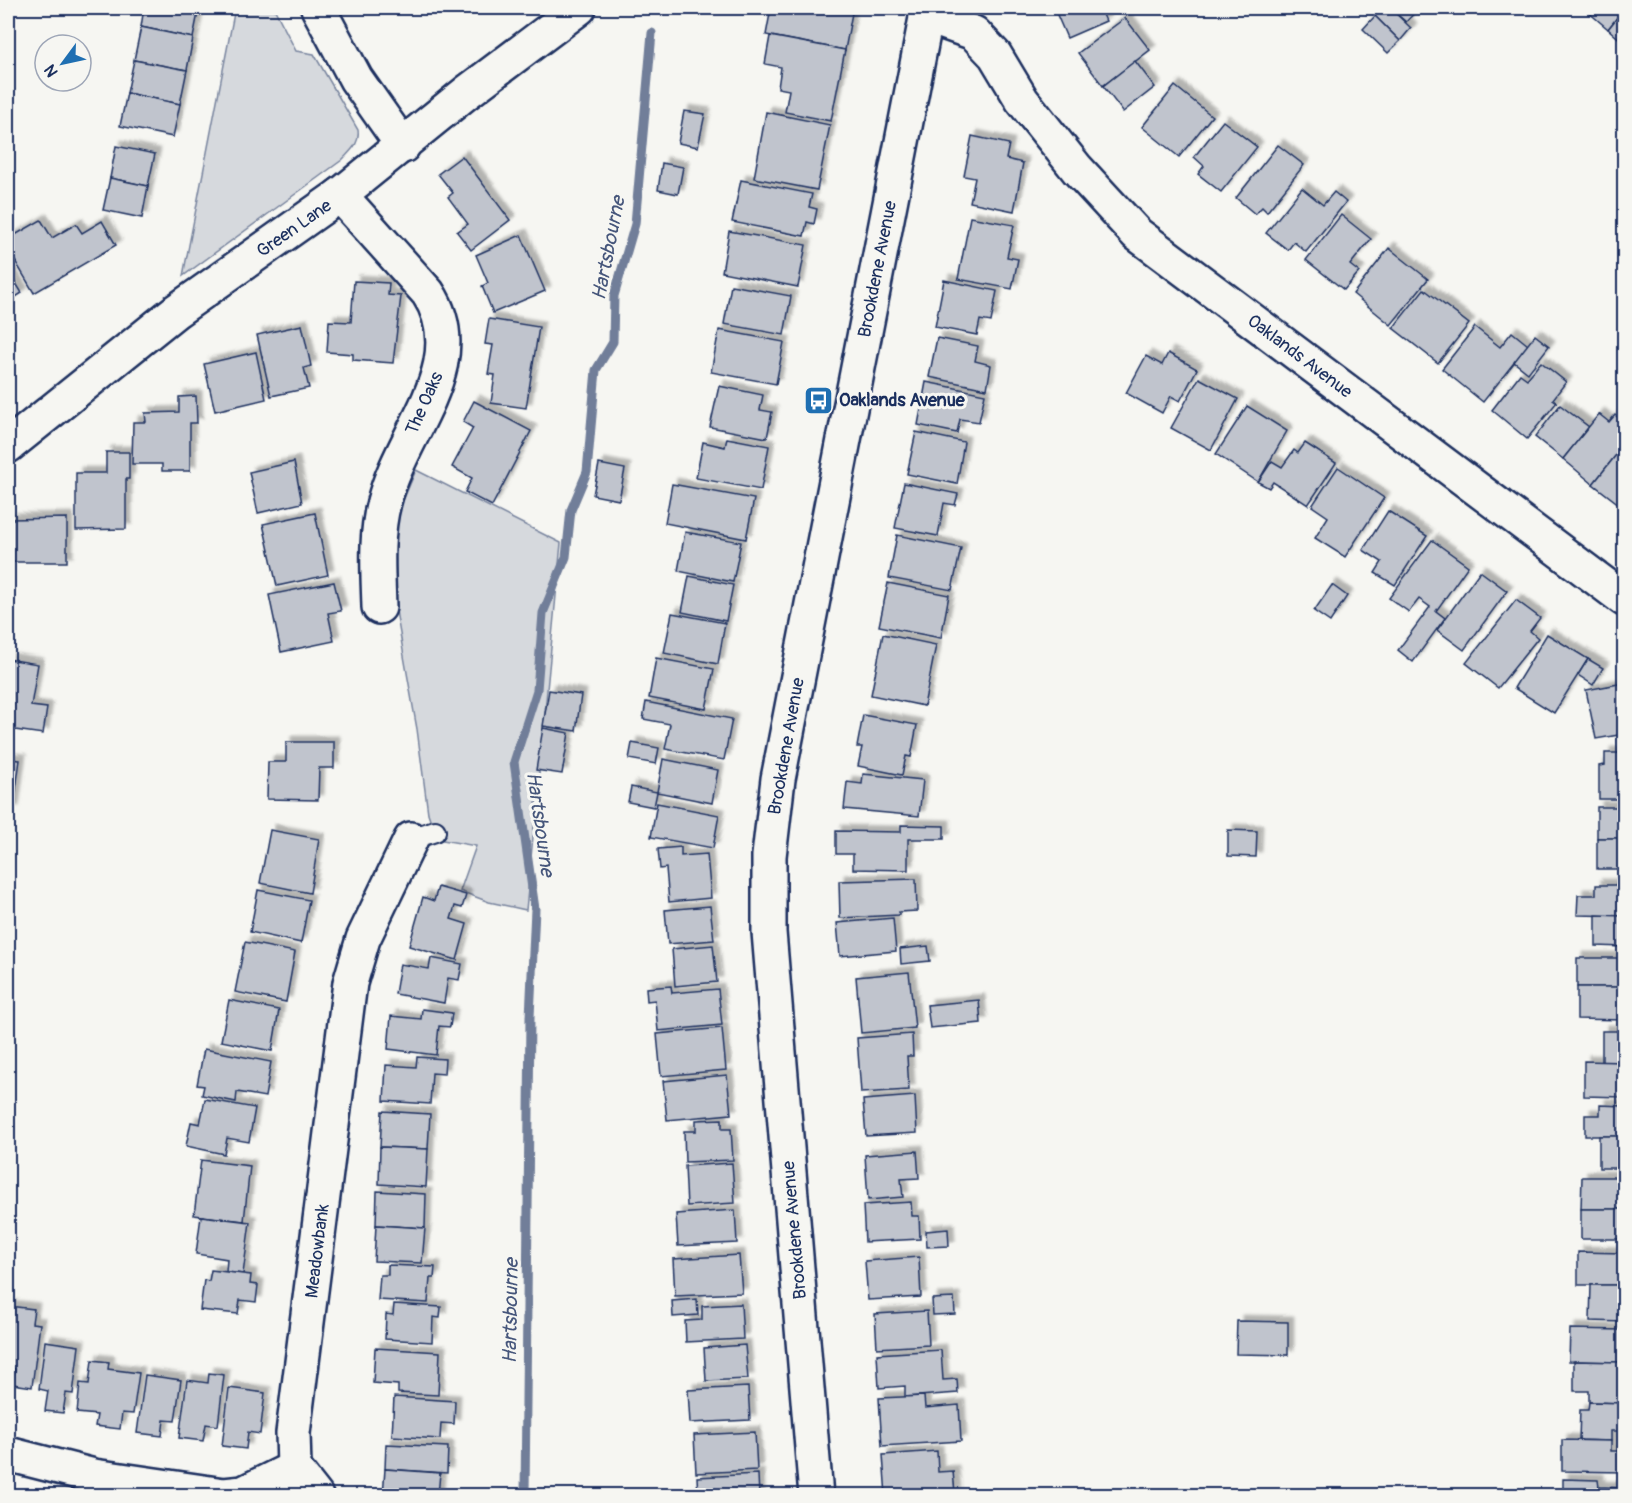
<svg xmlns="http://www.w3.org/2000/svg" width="1632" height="1503" viewBox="0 0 1632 1503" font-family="Pangolin,sans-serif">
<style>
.green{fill:#d6d9dd;stroke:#78849e;stroke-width:1.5}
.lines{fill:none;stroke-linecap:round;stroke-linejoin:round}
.stream{stroke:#717e99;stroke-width:9}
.building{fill:#c0c4cd;stroke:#1b2f5e;stroke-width:1.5;filter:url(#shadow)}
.service-casing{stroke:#1b2f5e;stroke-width:24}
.minor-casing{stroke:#1b2f5e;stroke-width:38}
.secondary-casing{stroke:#1b2f5e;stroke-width:38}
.service{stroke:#f6f6f2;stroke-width:20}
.minor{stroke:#f6f6f2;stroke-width:33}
.secondary{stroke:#f6f6f2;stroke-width:33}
.labels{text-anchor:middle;stroke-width:6;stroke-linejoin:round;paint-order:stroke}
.street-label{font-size:18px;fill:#1b2f5e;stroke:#f6f6f2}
.poi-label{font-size:18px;font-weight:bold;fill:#1b2f5e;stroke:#f6f6f2;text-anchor:start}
.water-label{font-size:20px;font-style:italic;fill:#46567b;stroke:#f6f6f2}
</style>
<defs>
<filter id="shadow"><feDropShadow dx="5.5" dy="-5.5" stdDeviation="1.5" flood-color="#0004"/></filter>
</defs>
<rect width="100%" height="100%" fill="#f6f6f2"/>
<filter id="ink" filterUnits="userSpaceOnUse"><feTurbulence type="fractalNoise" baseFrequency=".0167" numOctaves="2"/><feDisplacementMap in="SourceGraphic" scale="12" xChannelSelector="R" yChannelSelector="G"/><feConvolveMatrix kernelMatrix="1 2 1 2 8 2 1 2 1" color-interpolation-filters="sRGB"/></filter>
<g filter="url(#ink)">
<g class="green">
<path d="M235 8H274L296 51 314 54 358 130C360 144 351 150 342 160L183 276Z"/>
<polygon points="416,470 561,543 526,910 489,902 460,891 476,846 443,840 432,825 428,813 417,729 391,583 391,529"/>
</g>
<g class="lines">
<polyline class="stream" points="525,1496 530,1017 535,909 514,762 537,690 543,613 566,557 571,510 587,472 596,370 613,342 614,296 635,224 652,33"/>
</g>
<g class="building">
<polygon points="144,8 199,8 193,38 141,27"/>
<polygon points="771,8 853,8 845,50 766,35"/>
<polygon points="1054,8 1100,8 1106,21 1067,38"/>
<polygon points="1383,8 1390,8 1411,28 1400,41 1375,16"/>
<polygon points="1390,8 1417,8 1418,9 1406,22"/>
<polygon points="1590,8 1624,8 1624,9 1608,29 1587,11"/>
<polygon points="1624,9 1624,43 1608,29"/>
<polygon points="1375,16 1400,41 1388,53 1363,29"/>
<polygon points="1125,18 1150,50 1103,86 1078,53"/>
<polygon points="141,27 193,38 187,70 134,60"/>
<polygon points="770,36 845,50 831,121 785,112 789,90 778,88 781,67 765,64"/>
<polygon points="134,60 187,70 180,104 127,93"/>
<polygon points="1135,61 1155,87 1123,112 1103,86"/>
<polygon points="1175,86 1212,116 1179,157 1142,127"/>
<polygon points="127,93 180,104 173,137 120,126"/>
<polygon points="684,111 705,114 698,147 678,143"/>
<polygon points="766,112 830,125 817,190 754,178"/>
<polygon points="1223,121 1257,147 1221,192 1198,174 1204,166 1194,157"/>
<polygon points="972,136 1009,144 1006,159 1023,163 1014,211 970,202 975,178 964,176"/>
<polygon points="1278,145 1304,165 1267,212 1262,207 1255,214 1236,198"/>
<polygon points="116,146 155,154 148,186 110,178"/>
<polygon points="462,156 510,220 471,250 457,232 468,224 448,197 453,193 438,174"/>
<polygon points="662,163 683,167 678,194 658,190"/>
<polygon points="110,178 148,186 142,218 103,210"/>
<polygon points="741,180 812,194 809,207 817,209 814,224 807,222 804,236 732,222"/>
<polygon points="1302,188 1323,205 1334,192 1346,202 1306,252 1294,242 1288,250 1266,233"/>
<polygon points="1341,215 1371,239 1350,265 1359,272 1344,290 1306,260"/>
<polygon points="970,217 1014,225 1007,257 1018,259 1012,289 958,279"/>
<polygon points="41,220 52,238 76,224 82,233 102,221 116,245 34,293 8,249 8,239"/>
<polygon points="729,231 806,245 798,287 722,272"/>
<polygon points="521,235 545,291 493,313 482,286 488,283 476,255"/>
<polygon points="1389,248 1428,279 1391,325 1353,294"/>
<polygon points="8,270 22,293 8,302"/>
<polygon points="944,280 997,291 991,322 980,320 977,335 935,327"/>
<polygon points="354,281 389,283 388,295 401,296 393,363 353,360 353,354 327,352 329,321 351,322"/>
<polygon points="731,285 791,296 784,335 724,324"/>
<polygon points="1424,289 1469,324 1438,363 1393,328"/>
<polygon points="489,319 539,327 526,408 491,403 495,375 488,374 493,345 485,344"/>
<polygon points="302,325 311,366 304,368 309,388 271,396 257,335"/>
<polygon points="1475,327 1500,347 1512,332 1528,345 1483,402 1442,369"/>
<polygon points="719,330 784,342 776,384 711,372"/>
<polygon points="1535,335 1549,346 1528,373 1514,362"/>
<polygon points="937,338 978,346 975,361 991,365 987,389 929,377"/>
<polygon points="256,352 266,399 215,411 204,364"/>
<polygon points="1168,353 1197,369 1180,401 1171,396 1162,413 1126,393 1146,356 1162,365"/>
<polygon points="1541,362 1566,382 1553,399 1557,402 1527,439 1492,410 1520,374 1527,379"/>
<polygon points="1199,378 1238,399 1211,450 1171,428"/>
<polygon points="926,382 985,394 979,422 960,419 957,433 918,425"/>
<polygon points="719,386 763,395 760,410 772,412 767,438 710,427"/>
<polygon points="196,396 197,423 190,423 190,471 162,471 162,464 132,464 133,422 146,422 145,413 179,412 179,397"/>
<polygon points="474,401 531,431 492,506 465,492 472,478 452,467 473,428 463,422"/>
<polygon points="1560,405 1589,427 1563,459 1535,437"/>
<polygon points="1247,406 1287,431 1258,482 1216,454"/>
<polygon points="1599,414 1609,422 1615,415 1624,422 1624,445 1593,484 1563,459"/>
<polygon points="916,432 964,442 957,484 907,474"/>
<polygon points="727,438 769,446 761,490 696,478 703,442 725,447"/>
<polygon points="1305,443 1336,463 1308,505 1273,482 1269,488 1258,482 1272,461 1282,467 1294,450 1298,453"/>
<polygon points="1624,445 1624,508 1593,484"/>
<polygon points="106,452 129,452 129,479 126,479 126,529 76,530 76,473 106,473"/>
<polygon points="294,462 302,503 258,513 249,472"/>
<polygon points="599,464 625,469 619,500 593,495"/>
<polygon points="1338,467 1384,498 1345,557 1315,538 1328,517 1312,506"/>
<polygon points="904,483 958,494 955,505 944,503 938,536 895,528"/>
<polygon points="672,484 754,499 746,539 665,523"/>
<polygon points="1388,511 1427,536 1395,585 1375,573 1382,562 1363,550"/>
<polygon points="315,513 328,575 277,586 263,524"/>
<polygon points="67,518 67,562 8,562 8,519"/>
<polygon points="685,532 741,542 733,582 678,571"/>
<polygon points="897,535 961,548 952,590 889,578"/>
<polygon points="1432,540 1468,566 1436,611 1445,618 1413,662 1398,650 1430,607 1419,599 1409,612 1389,598"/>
<polygon points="1480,571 1507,591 1464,650 1437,630"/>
<polygon points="689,576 733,585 726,621 682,612"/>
<polygon points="334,582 341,611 328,613 334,641 281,652 269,595"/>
<polygon points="888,583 949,595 941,638 879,626"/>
<polygon points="1332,585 1347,596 1330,622 1314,611"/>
<polygon points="1516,600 1540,618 1530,631 1538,638 1498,688 1466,663"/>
<polygon points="672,613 725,623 718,664 664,653"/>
<polygon points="883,634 936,645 924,706 871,695"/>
<polygon points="1547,634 1588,659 1554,713 1514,688"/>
<polygon points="656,658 714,669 706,709 649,698"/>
<polygon points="8,659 38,664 31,706 47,708 43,734 8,729"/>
<polygon points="1588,659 1603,668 1593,685 1578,675"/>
<polygon points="1624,683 1624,734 1596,739 1586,690"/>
<polygon points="549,690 581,695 576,731 543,726"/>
<polygon points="646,702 732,719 724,760 665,749 670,724 643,719"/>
<polygon points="863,715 917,725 911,757 906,756 902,775 858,766 862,747 857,747"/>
<polygon points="543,728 569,733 562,774 536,770"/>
<polygon points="286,742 334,742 334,768 319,768 318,800 267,799 268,762 286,762"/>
<polygon points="632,743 659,748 656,764 629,759"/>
<polygon points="1605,753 1624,753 1624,799 1599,799 1599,766 1605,765"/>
<polygon points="8,759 20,760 13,811 8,810"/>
<polygon points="663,759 718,770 712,803 657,792"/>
<polygon points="863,774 923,780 919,816 844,809 847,782 862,784"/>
<polygon points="631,787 657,792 654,807 628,802"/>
<polygon points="657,803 719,815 713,848 651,837"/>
<rect x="1597" y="807" width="27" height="31"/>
<polygon points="901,825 944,826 944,839 908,839 908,870 853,869 853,854 836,854 836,831 901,832"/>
<polygon points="270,830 319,839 310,893 260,883"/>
<polygon points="1228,830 1257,831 1256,857 1228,856"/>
<rect x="1597" y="838" width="27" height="31"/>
<polygon points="681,847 681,856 707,854 711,898 669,902 666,868 660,869 658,849"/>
<polygon points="916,879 917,911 899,912 899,915 840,918 839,881"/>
<polygon points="1596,885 1624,885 1624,916 1577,915 1578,895 1596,895"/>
<polygon points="438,887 466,895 462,908 455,906 451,919 467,924 457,960 409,946 423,897 434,901"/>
<polygon points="258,890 309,900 301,943 250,932"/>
<polygon points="710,906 714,940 668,944 665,910"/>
<polygon points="1596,915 1624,916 1624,947 1596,946"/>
<polygon points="893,918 896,951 840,956 837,923"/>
<polygon points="245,942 295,952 286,1002 235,992"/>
<polygon points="713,945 717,982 675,986 672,949"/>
<polygon points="928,946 930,961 901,964 900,949"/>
<polygon points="431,958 462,964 459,980 448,978 444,1003 395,994 400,964 429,969"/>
<rect x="1577" y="958" width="47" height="29"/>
<polygon points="909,972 915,1028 861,1033 856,977"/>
<polygon points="671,986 672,993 718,989 722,1025 658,1031 655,1000 647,1001 646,988"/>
<polygon points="1577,987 1624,987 1624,1020 1577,1019"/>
<polygon points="229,1000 279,1010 272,1051 221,1041"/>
<polygon points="979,1000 981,1023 930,1028 927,1005"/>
<polygon points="422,1009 452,1013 450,1027 439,1026 436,1055 388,1049 391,1016 421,1019"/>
<polygon points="722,1028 726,1070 661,1076 657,1034"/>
<rect x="1602" y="1031" width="22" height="31"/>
<polygon points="912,1034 913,1056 907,1056 909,1090 861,1093 857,1038"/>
<polygon points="204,1049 271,1062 265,1097 237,1092 236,1102 202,1095 204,1086 197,1085"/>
<polygon points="417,1057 445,1059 444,1074 432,1073 430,1104 384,1101 386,1065 416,1067"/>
<polygon points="1584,1061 1624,1062 1624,1097 1584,1096"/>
<polygon points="727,1075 731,1114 667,1120 663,1081"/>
<polygon points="915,1096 917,1133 866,1136 863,1100"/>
<polygon points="205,1099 255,1108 249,1142 227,1138 224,1154 186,1146 191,1122 200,1124"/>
<polygon points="1600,1105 1624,1106 1624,1136 1585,1136 1585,1115 1600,1115"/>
<polygon points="382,1111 430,1114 428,1149 380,1147"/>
<polygon points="722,1119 722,1129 731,1129 733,1160 685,1162 684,1131 696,1131 696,1120"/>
<rect x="1599" y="1136" width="25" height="32"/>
<polygon points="380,1147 428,1149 426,1187 379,1184"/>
<polygon points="917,1151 919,1178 901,1179 903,1197 868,1200 865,1155"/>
<polygon points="201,1160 250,1166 244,1221 194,1215"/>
<polygon points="732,1163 735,1203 687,1206 685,1166"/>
<polygon points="1582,1177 1624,1177 1624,1209 1581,1209"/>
<polygon points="377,1191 426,1194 425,1228 376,1225"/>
<polygon points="911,1202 912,1216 919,1216 920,1239 865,1242 863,1205"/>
<rect x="1581" y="1209" width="43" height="30"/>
<polygon points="735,1210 737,1243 678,1246 676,1214"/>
<polygon points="201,1216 250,1222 243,1274 226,1272 227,1259 196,1254"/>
<polygon points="376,1225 425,1228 422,1263 374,1261"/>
<polygon points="948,1229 949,1246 927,1247 926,1231"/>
<polygon points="1578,1252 1624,1253 1624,1285 1578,1285"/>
<polygon points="739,1255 742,1293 675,1296 673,1259"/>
<polygon points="919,1257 921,1297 868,1300 865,1261"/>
<polygon points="388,1265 435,1267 434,1278 430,1278 428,1303 378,1300 380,1275 388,1275"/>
<polygon points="211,1270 251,1275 250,1284 258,1285 256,1302 240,1300 238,1314 200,1310 204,1280 209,1281"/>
<polygon points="1591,1285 1624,1285 1624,1322 1590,1321"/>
<polygon points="954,1298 955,1314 933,1315 932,1299"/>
<polygon points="697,1299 698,1315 673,1317 672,1301"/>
<polygon points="394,1304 441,1307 440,1318 433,1317 432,1342 385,1339 386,1314 393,1315"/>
<polygon points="741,1304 743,1339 686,1342 685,1321 702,1320 702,1306"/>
<polygon points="8,1306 34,1309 32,1323 40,1324 32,1387 13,1384 15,1369 8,1368"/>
<polygon points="927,1311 929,1345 877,1348 875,1314"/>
<polygon points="1237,1321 1288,1322 1288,1355 1236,1354"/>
<polygon points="1570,1329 1624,1330 1624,1355 1621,1355 1621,1362 1569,1361"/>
<polygon points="45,1341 79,1346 73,1394 66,1393 63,1413 45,1411 48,1391 39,1389"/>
<polygon points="745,1345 748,1379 706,1381 704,1348"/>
<polygon points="375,1348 440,1352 438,1395 398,1393 398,1385 373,1383"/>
<polygon points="941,1350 943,1380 957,1379 958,1393 905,1397 905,1386 879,1388 877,1354"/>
<polygon points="92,1360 109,1362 108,1369 139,1373 133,1414 122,1413 120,1429 95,1426 97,1415 77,1413 80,1383 89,1384"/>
<polygon points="1574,1361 1621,1362 1621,1368 1624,1368 1624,1403 1589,1402 1589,1391 1574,1391"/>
<polygon points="209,1373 224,1375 218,1426 206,1424 203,1441 179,1438 187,1380 208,1383"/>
<polygon points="145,1375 181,1380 175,1421 164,1420 162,1436 137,1433"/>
<polygon points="748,1387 750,1420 690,1423 688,1390"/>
<polygon points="229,1388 265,1393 260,1434 248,1432 246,1449 222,1446"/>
<polygon points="924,1396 925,1408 959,1405 961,1441 882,1446 879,1398"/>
<polygon points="394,1397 455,1401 454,1424 441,1423 440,1439 392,1436"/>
<polygon points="1589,1402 1624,1403 1624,1431 1611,1431 1611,1441 1579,1440 1580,1410 1588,1410"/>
<polygon points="755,1432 757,1470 696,1473 694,1435"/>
<polygon points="1562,1440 1611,1441 1611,1451 1624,1451 1624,1472 1562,1471"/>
<polygon points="386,1444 448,1447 447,1473 385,1469"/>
<polygon points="937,1451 938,1472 953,1471 955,1493 886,1496 883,1455"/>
<polygon points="385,1469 440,1473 438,1496 383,1495"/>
<polygon points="758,1474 759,1496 698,1496 697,1477"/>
<polygon points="1563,1479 1598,1480 1599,1487 1624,1488 1624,1496 1563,1496"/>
</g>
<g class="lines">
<defs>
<polyline id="service" points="411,839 435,831"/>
<g id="minor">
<polyline points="318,8 356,79 403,146"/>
<polyline points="926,16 974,33 995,55 1022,100 1077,169 1137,234 1624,599"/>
<path d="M340 195 428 293C474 363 401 432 384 502 375 536 378 572 379 607"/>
<polyline points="8,446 176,311 340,195 466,93 579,8"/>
<polyline points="8,1454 94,1476 224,1495 243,1493 294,1468"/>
<polyline points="294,1468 293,1433 350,983 363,939 411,839"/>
<polyline points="294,1468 316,1496"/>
</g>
<polyline id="secondary" points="816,1496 769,932 769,856 778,779 928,8"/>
</defs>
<use href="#service" class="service-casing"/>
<use href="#minor" class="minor-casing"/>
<use href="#secondary" class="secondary-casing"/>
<use href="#service" class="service"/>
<use href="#minor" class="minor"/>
<use href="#secondary" class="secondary"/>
</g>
</g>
<defs>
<symbol id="bus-square" viewBox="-11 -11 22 22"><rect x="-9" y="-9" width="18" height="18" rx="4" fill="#1f6fb2" stroke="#f6f6f2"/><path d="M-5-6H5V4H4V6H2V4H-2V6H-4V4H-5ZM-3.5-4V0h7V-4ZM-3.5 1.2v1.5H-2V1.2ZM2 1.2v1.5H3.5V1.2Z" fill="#fff"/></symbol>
</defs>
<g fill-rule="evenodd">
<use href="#bus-square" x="802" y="384" width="33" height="33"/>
</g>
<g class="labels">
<g class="street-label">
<text transform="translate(294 228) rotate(-35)" y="6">Green Lane</text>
<text transform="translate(877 269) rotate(-79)" y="6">Brookdene Avenue</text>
<text transform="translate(1300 356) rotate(37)" y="6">Oaklands Avenue</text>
<text transform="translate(424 403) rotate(-66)" y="6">The Oaks</text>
<text transform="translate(786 746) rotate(-80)" y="6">Brookdene Avenue</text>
<text transform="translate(794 1230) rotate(-95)" y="6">Brookdene Avenue</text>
<text transform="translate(317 1251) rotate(-83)" y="6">Meadowbank</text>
</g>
<g class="poi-label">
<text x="839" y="406">Oaklands Avenue</text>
</g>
<g class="water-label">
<text transform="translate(608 248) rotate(-79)" y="7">Hartsbourne</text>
<text transform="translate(541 824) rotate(82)" y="7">Hartsbourne</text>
<text transform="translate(510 1311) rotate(-89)" y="7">Hartsbourne</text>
</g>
</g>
<rect width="1632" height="1503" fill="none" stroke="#f6f6f2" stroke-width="30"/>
<rect x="15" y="15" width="1602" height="1473" fill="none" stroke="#1b2f5e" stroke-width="2" filter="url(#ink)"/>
<g transform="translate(63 63) rotate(237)"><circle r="28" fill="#f6f6f2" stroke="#9ea6b7" stroke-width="1.5"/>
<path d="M0-4.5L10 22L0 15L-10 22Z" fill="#1f6fb2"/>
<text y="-9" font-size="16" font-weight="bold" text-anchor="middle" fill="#1b2f5e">N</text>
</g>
</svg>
